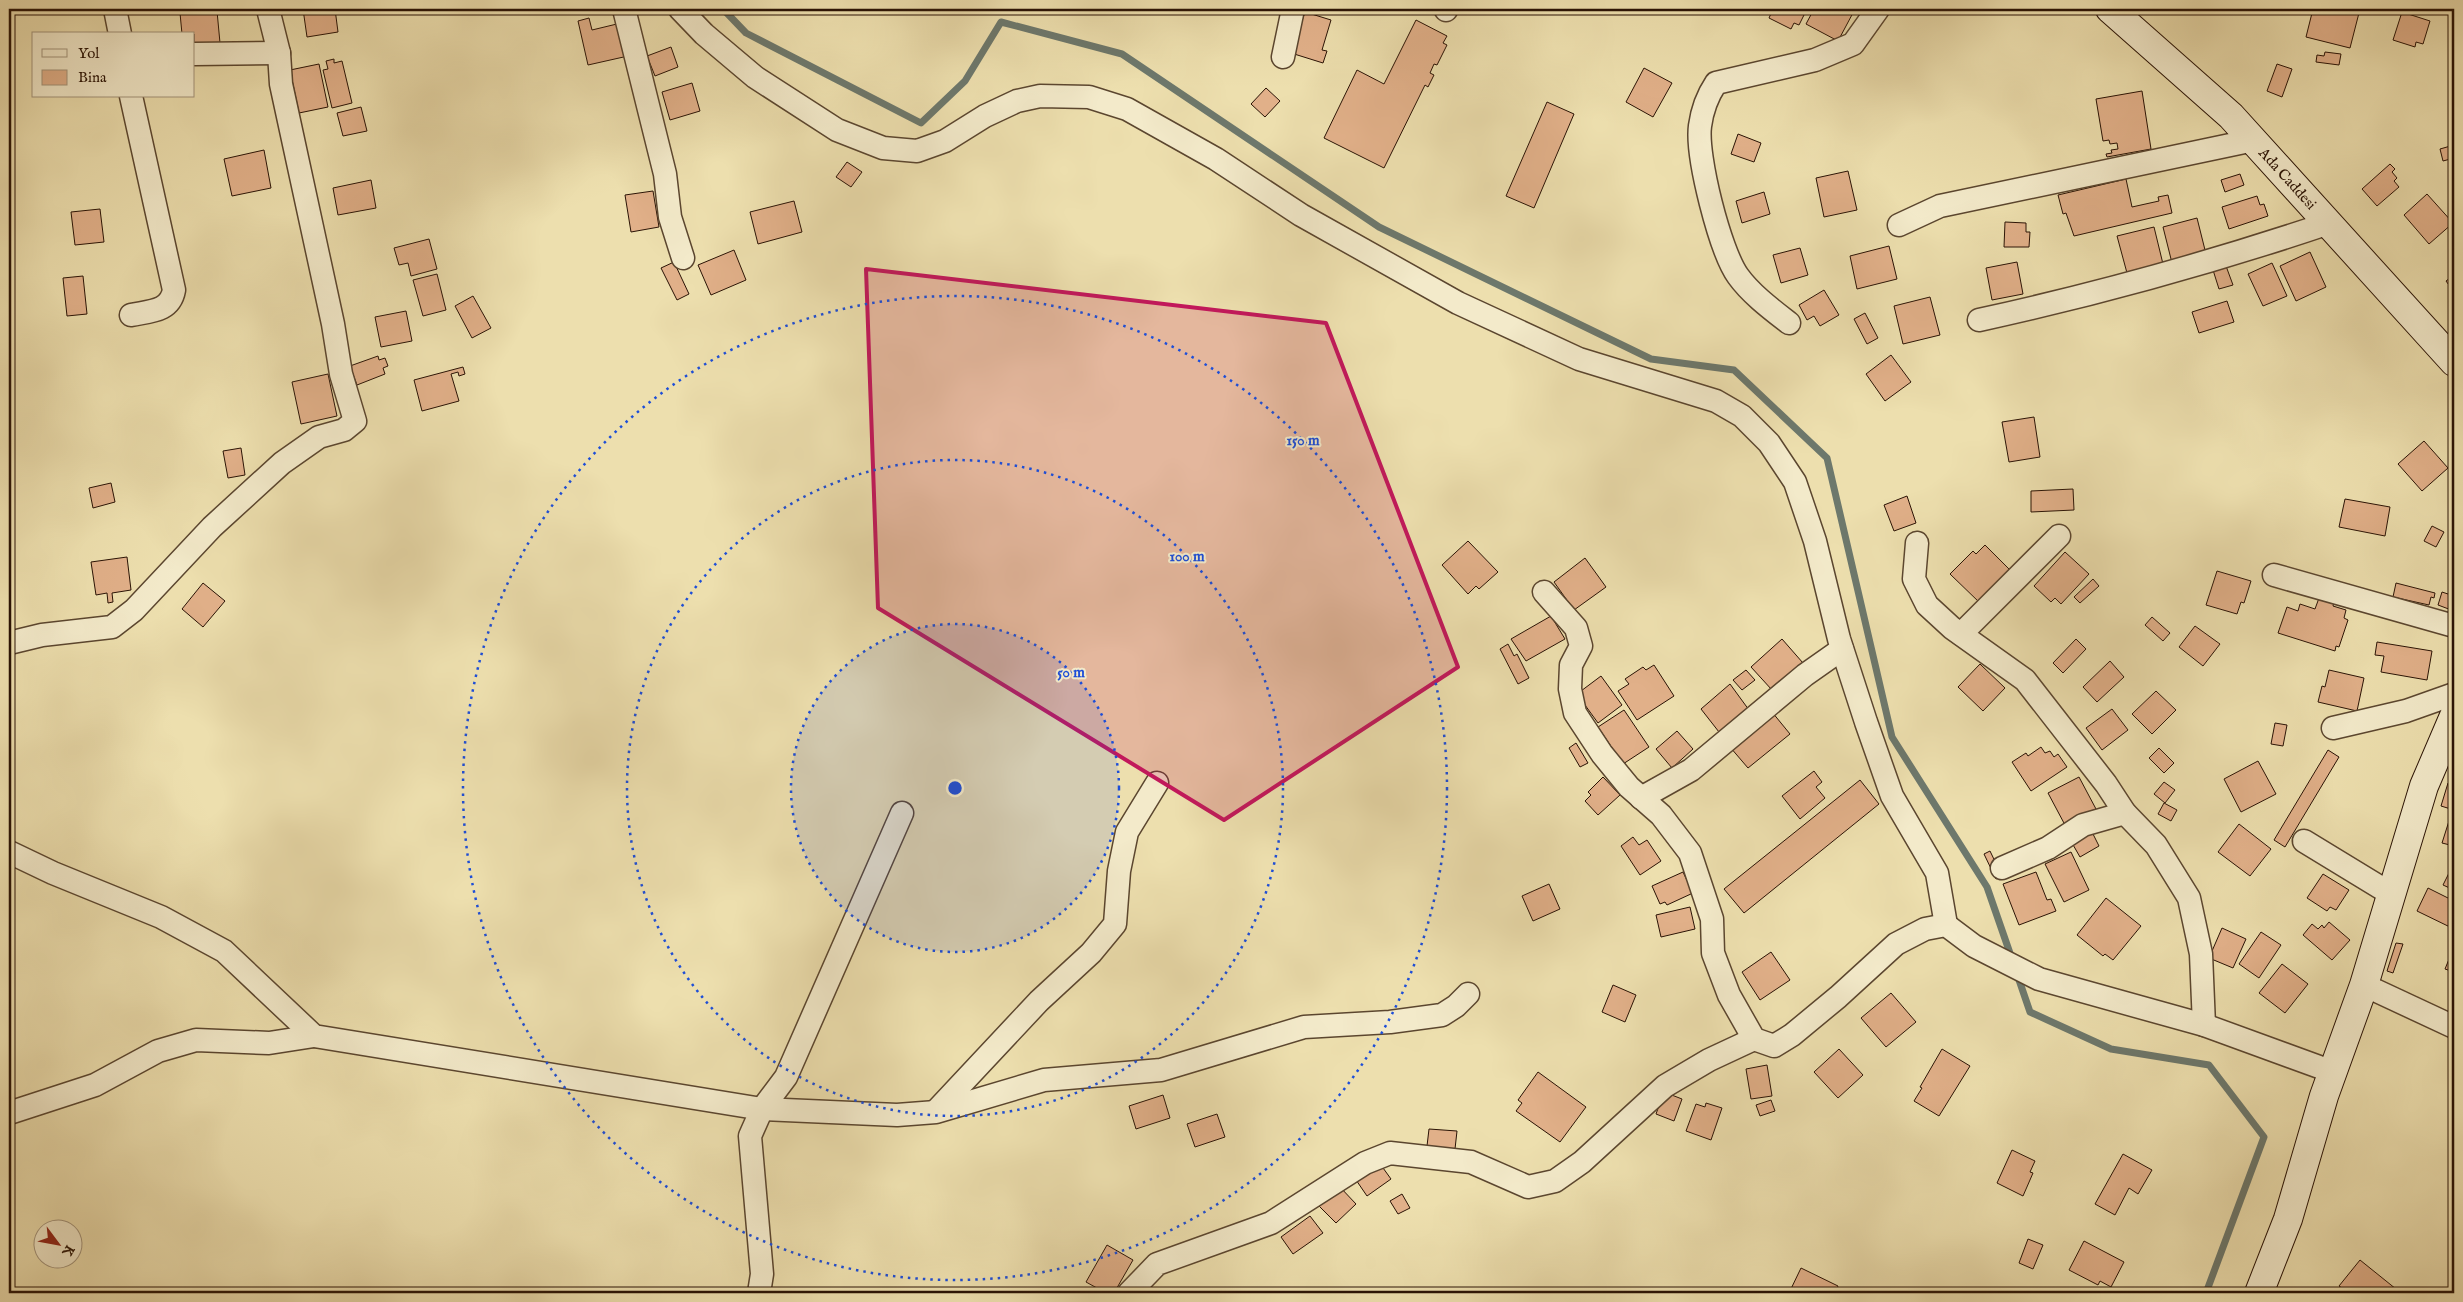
<svg xmlns="http://www.w3.org/2000/svg" width="2463" height="1302" viewBox="0 0 2463 1302" font-family="'IM FELL English',serif">
<style>
.lines{fill:none;stroke-linecap:round;stroke-linejoin:round}
.stream{stroke:#6d786c;stroke-width:7}
.building{fill:#e1b089;stroke:#2a1305}
.street-casing{stroke:#5b462f;stroke-width:25}
.secondary-casing{stroke:#2a1305;stroke-width:30}
.street{stroke:#f3eaca;stroke-width:22}
.secondary{stroke:#f3eaca;stroke-width:28}
.marked{fill:#c2185b;fill-opacity:0.2;stroke:#c2185b;stroke-width:4;stroke-linejoin:round}
.ring{fill:none;stroke:#1d4ed8;stroke-width:2.5;stroke-dasharray:2.5 5}
.labels{text-anchor:middle;stroke-width:4;stroke-linejoin:round;paint-order:stroke}
.street-label{font-size:15px;fill:#2a1305;stroke:#f3eaca}
.centre{fill:#1d4ed8;stroke:#f3eaca;stroke-width:2.5}
.ring-label{font-size:15px;text-anchor:middle;font-weight:bold;fill:#1d4ed8;stroke:#f3eaca;stroke-width:4;stroke-linejoin:round;paint-order:stroke}
</style>
<rect width="100%" height="100%" fill="#eddfae"/>
<filter id="stains"><feTurbulence type="fractalNoise" baseFrequency=".004" numOctaves="4"/><feColorMatrix values="0 0 0 0 .2 0 0 0 0 .09 0 0 0 0 .02 0 0 0 .5 -.17"/></filter>
<radialGradient id="worn" r=".72"><stop offset=".6" stop-color="#630" stop-opacity="0"/><stop offset="1" stop-color="#630" stop-opacity=".3"/></radialGradient>
<g class="lines">
<g class="stream">
<polyline points="723,9 746,33 921,123 965,81 1001,22 1122,54 1379,227 1651,359 1734,370 1827,458 1892,737 1987,887 2012,959"/>
<polyline points="2017,974 2030,1012 2111,1049 2209,1065 2264,1137 2206,1293"/>
</g>
</g>
<g class="building">
<polygon points="303,9 335,9 338,32 307,37"/>
<polygon points="1773,9 1807,9 1799,25 1794,23 1791,29 1769,18"/>
<polygon points="1814,9 1848,9 1854,11 1838,41 1806,24"/>
<polygon points="2313,9 2360,9 2350,48 2306,37"/>
<polygon points="217,11 220,43 194,45 194,34 182,34 180,13"/>
<polygon points="1305,12 1331,20 1322,50 1327,51 1323,63 1291,53"/>
<polygon points="2402,12 2430,21 2423,44 2416,42 2415,47 2393,40"/>
<polygon points="589,18 592,30 621,23 628,56 588,65 578,21"/>
<polygon points="1416,20 1447,36 1443,43 1447,45 1437,65 1434,64 1430,73 1434,75 1428,87 1425,85 1384,168 1324,138 1357,70 1384,84"/>
<polygon points="671,47 678,67 655,76 647,56"/>
<polygon points="2325,52 2341,54 2339,65 2316,62 2317,55 2324,56"/>
<polygon points="334,59 334,63 342,61 352,103 332,108 323,70 328,69 326,61"/>
<polygon points="319,64 328,107 299,113 290,70"/>
<polygon points="2277,64 2292,69 2282,97 2267,91"/>
<polygon points="1644,68 1672,83 1653,117 1626,102"/>
<polygon points="692,83 700,111 670,120 662,92"/>
<polygon points="1266,88 1280,101 1265,117 1251,104"/>
<polygon points="2142,91 2151,149 2107,157 2106,154 2112,153 2111,150 2118,149 2117,143 2110,144 2109,140 2103,141 2096,99"/>
<polygon points="1547,102 1574,114 1534,208 1506,196"/>
<polygon points="361,107 367,131 343,136 337,113"/>
<polygon points="1738,134 1761,143 1754,162 1731,154"/>
<polygon points="2454,145 2454,158 2443,161 2440,149"/>
<polygon points="264,150 271,188 232,196 224,159"/>
<polygon points="847,162 862,172 851,187 836,177"/>
<polygon points="2390,164 2395,169 2392,172 2397,178 2394,181 2399,187 2377,206 2362,189"/>
<polygon points="1848,171 1857,210 1824,217 1816,178"/>
<polygon points="2240,174 2244,185 2225,192 2221,180"/>
<polygon points="2126,179 2132,207 2159,201 2158,197 2168,195 2172,213 2074,236 2066,213 2063,214 2058,195"/>
<polygon points="371,180 376,208 338,215 333,188"/>
<polygon points="653,191 659,227 631,232 625,195"/>
<polygon points="1764,192 1770,214 1742,223 1736,201"/>
<polygon points="2427,194 2453,223 2429,244 2404,215"/>
<polygon points="2257,196 2260,205 2264,204 2268,216 2229,229 2222,207"/>
<polygon points="794,201 802,232 758,244 750,212"/>
<polygon points="100,209 104,242 75,245 71,212"/>
<polygon points="2197,218 2206,254 2172,263 2163,227"/>
<polygon points="2005,222 2026,223 2026,232 2030,232 2029,247 2004,247"/>
<polygon points="2154,227 2163,264 2127,273 2117,236"/>
<polygon points="429,239 437,269 411,276 408,263 399,265 394,248"/>
<polygon points="1889,246 1897,279 1857,289 1850,256"/>
<polygon points="1800,248 1808,275 1781,283 1773,255"/>
<polygon points="734,250 746,280 711,295 698,265"/>
<polygon points="2310,252 2326,287 2296,301 2280,266"/>
<polygon points="674,262 689,294 677,300 661,268"/>
<polygon points="2017,262 2023,294 1992,300 1986,268"/>
<polygon points="2272,263 2287,296 2263,306 2248,274"/>
<polygon points="2226,266 2233,285 2219,289 2213,270"/>
<polygon points="437,274 446,310 423,316 413,280"/>
<polygon points="2454,275 2454,292 2446,281"/>
<polygon points="83,276 87,314 67,316 63,278"/>
<polygon points="1824,290 1839,315 1820,326 1814,316 1807,320 1799,305"/>
<polygon points="473,296 491,328 472,338 455,306"/>
<polygon points="1930,297 1940,335 1903,344 1894,306"/>
<polygon points="2227,301 2234,322 2199,333 2192,312"/>
<polygon points="406,311 412,341 381,347 375,317"/>
<polygon points="1865,313 1878,338 1867,344 1854,319"/>
<polygon points="1891,355 1911,382 1885,401 1866,374"/>
<polygon points="378,356 379,360 385,358 388,366 383,368 385,374 357,385 350,366"/>
<polygon points="463,367 465,374 459,376 458,372 451,374 459,401 422,411 414,380"/>
<polygon points="328,374 337,416 301,424 292,382"/>
<polygon points="2034,417 2040,457 2009,462 2002,422"/>
<polygon points="2424,441 2448,468 2422,491 2398,464"/>
<polygon points="241,448 245,475 228,478 223,451"/>
<polygon points="111,483 115,502 93,508 89,488"/>
<polygon points="2073,489 2074,510 2031,512 2031,491"/>
<polygon points="1907,496 1916,523 1894,531 1884,505"/>
<polygon points="2345,499 2390,507 2385,536 2339,527"/>
<polygon points="2432,526 2444,532 2436,547 2424,541"/>
<polygon points="1468,541 1498,572 1479,589 1476,586 1468,594 1442,565"/>
<polygon points="1985,545 2011,571 1980,603 1950,574 1973,551 1976,554"/>
<polygon points="2065,552 2089,574 2061,604 2055,598 2051,602 2034,586"/>
<polygon points="127,557 131,590 112,593 113,602 108,603 107,593 96,595 91,562"/>
<polygon points="1585,558 1606,587 1574,610 1554,582"/>
<polygon points="2217,571 2251,581 2244,603 2241,602 2237,614 2206,605"/>
<polygon points="2093,579 2099,586 2080,603 2074,597"/>
<polygon points="203,583 225,601 203,627 182,609"/>
<polygon points="2396,583 2435,593 2434,598 2431,597 2429,605 2393,597"/>
<polygon points="2442,592 2454,596 2454,611 2438,605"/>
<polygon points="2319,598 2334,602 2333,606 2346,610 2344,618 2348,620 2339,647 2336,646 2335,651 2278,633 2287,607 2298,611 2300,604 2315,609"/>
<polygon points="1551,616 1565,639 1526,661 1511,639"/>
<polygon points="2152,617 2170,633 2163,641 2145,625"/>
<polygon points="2195,626 2220,644 2203,666 2179,647"/>
<polygon points="1782,639 1803,663 1772,690 1751,667"/>
<polygon points="2076,639 2086,649 2063,673 2053,663"/>
<polygon points="2377,642 2432,651 2427,680 2381,672 2384,656 2375,655"/>
<polygon points="1508,644 1514,656 1517,654 1529,678 1518,684 1500,649"/>
<polygon points="2110,661 2124,677 2097,702 2083,687"/>
<polygon points="1980,664 2005,688 1983,711 1958,687"/>
<polygon points="1654,665 1674,696 1637,720 1618,691 1629,684 1625,679 1643,667 1646,670"/>
<polygon points="1746,670 1755,680 1742,690 1733,680"/>
<polygon points="2329,670 2364,678 2357,711 2318,702 2322,686 2325,687"/>
<polygon points="1601,676 1622,705 1598,723 1577,694"/>
<polygon points="1730,684 1749,710 1719,732 1701,709"/>
<polygon points="2156,691 2176,710 2152,734 2132,714"/>
<polygon points="2112,709 2128,730 2102,750 2086,728"/>
<polygon points="1624,710 1649,747 1623,764 1598,727"/>
<polygon points="1772,712 1790,734 1748,768 1730,747"/>
<polygon points="2275,723 2287,725 2283,746 2271,744"/>
<polygon points="1677,731 1693,749 1672,768 1656,749"/>
<polygon points="1576,743 1588,763 1580,767 1569,748"/>
<polygon points="2041,747 2045,753 2050,751 2054,757 2058,754 2067,767 2031,791 2012,762 2026,753 2028,756"/>
<polygon points="2159,748 2174,763 2164,773 2149,758"/>
<polygon points="2328,750 2339,757 2285,847 2274,840"/>
<polygon points="2258,761 2276,794 2241,812 2224,779"/>
<polygon points="1814,771 1822,782 1816,787 1825,798 1800,819 1782,796"/>
<polygon points="1603,777 1620,795 1598,815 1585,801 1591,795 1588,792"/>
<polygon points="2079,777 2096,809 2065,825 2048,793"/>
<polygon points="1860,780 1879,804 1744,913 1724,889"/>
<polygon points="2164,782 2175,790 2165,803 2154,794"/>
<polygon points="2448,783 2454,785 2454,810 2441,806"/>
<polygon points="2164,803 2177,810 2171,821 2158,814"/>
<polygon points="2449,821 2454,822 2454,846 2442,843"/>
<polygon points="2239,824 2271,849 2250,876 2218,852"/>
<polygon points="2092,832 2099,846 2080,857 2072,843"/>
<polygon points="1633,837 1639,845 1647,840 1661,861 1640,875 1621,846"/>
<polygon points="1990,851 2002,876 1996,879 1984,854"/>
<polygon points="2071,852 2089,890 2064,902 2045,864"/>
<polygon points="2454,863 2454,890 2443,885"/>
<polygon points="1683,872 1693,893 1667,905 1665,902 1660,904 1652,886"/>
<polygon points="2036,872 2047,900 2051,899 2056,911 2019,925 2003,884"/>
<polygon points="2323,874 2349,890 2336,910 2330,907 2327,911 2307,898"/>
<polygon points="1549,884 1560,909 1533,921 1522,896"/>
<polygon points="2428,888 2454,901 2452,928 2417,911"/>
<polygon points="2106,898 2141,926 2113,960 2105,954 2103,956 2077,935"/>
<polygon points="1690,907 1695,929 1661,937 1656,915"/>
<polygon points="2329,922 2350,940 2332,960 2303,935 2312,924 2318,929 2322,925 2324,928"/>
<polygon points="2222,928 2246,939 2233,968 2209,958"/>
<polygon points="2261,932 2281,945 2259,978 2239,964"/>
<polygon points="2396,943 2403,944 2393,973 2387,971"/>
<polygon points="2454,947 2454,972 2445,969"/>
<polygon points="1771,952 1790,980 1760,1000 1742,972"/>
<polygon points="2282,964 2308,984 2285,1013 2259,993"/>
<polygon points="1613,985 1636,995 1625,1022 1602,1012"/>
<polygon points="1891,993 1916,1022 1886,1047 1861,1018"/>
<polygon points="1839,1049 1863,1075 1838,1098 1814,1072"/>
<polygon points="1942,1049 1970,1066 1939,1116 1914,1101 1922,1088 1920,1087"/>
<polygon points="1767,1065 1772,1096 1751,1099 1746,1069"/>
<polygon points="1538,1072 1586,1107 1560,1142 1516,1111 1522,1103 1518,1100"/>
<polygon points="1664,1092 1682,1099 1674,1121 1656,1114"/>
<polygon points="1163,1095 1170,1118 1136,1129 1129,1106"/>
<polygon points="1771,1100 1775,1111 1760,1116 1756,1105"/>
<polygon points="1706,1103 1722,1108 1711,1140 1686,1131 1696,1104 1705,1107"/>
<polygon points="1217,1114 1225,1137 1195,1147 1187,1124"/>
<polygon points="1429,1129 1457,1131 1455,1149 1427,1146"/>
<polygon points="2012,1150 2035,1161 2030,1172 2033,1173 2023,1196 1997,1183"/>
<polygon points="2123,1154 2152,1170 2138,1194 2129,1188 2115,1215 2095,1204"/>
<polygon points="1378,1161 1391,1179 1367,1196 1354,1177"/>
<polygon points="1339,1186 1356,1204 1336,1223 1319,1206"/>
<polygon points="1402,1194 1410,1208 1398,1214 1390,1201"/>
<polygon points="1310,1216 1323,1233 1293,1254 1281,1237"/>
<polygon points="2028,1239 2043,1245 2033,1269 2019,1263"/>
<polygon points="2084,1241 2124,1262 2111,1287 2100,1281 2098,1285 2069,1270"/>
<polygon points="1107,1245 1133,1260 1114,1293 1106,1293 1086,1282"/>
<polygon points="2360,1260 2396,1289 2393,1293 2349,1293 2339,1286"/>
<polygon points="1801,1268 1838,1286 1835,1293 1789,1293"/>
</g>
<g class="lines">
<defs>
<g id="street">
<polyline points="115,9 120,34"/>
<polyline points="624,9 665,174 670,217 683,258"/>
<polyline points="680,9 704,34 755,77 837,130 883,148 917,151 945,141 985,116 1017,101 1040,96 1089,97 1127,109 1216,159 1301,215 1458,303 1579,359 1716,401 1742,416 1769,443 1795,482 1815,541 1839,639 1866,722 1892,796 1937,873 1946,925"/>
<polyline points="1446,9 1446,10"/>
<polyline points="194,54 279,53"/>
<polyline points="1283,57 1293,9"/>
<polyline points="1899,225 1940,206 2254,140"/>
<path d="M131 315C150 311 170 312 174 290L131 96"/>
<path d="M1979 320C2098 294 2213 262 2329 223"/>
<path d="M1789 323C1771 309 1751 294 1738 276 1720 251 1696 156 1700 126 1702 111 1708 95 1716 83L1815 60 1853 44 1878 9"/>
<polyline points="1917,543 1914,579 1927,605 1952,628 2025,680 2106,784 2125,813 2156,845 2189,898 2201,954 2204,1025"/>
<polyline points="2274,575 2454,626"/>
<polyline points="1544,592 1576,628 1581,646 1571,665 1570,689 1575,713 1602,754 1629,787 1661,815 1690,853 1712,919 1713,953 1729,995 1754,1039 1774,1046 1792,1035 1838,997 1896,944 1925,929 1946,925 1974,946 2039,979 2204,1025 2333,1072"/>
<polyline points="1961,634 2059,536"/>
<polyline points="9,643 42,635 112,627 134,610 212,527 282,463 319,437 344,430 355,421 341,374 333,324 281,84 279,53 268,9"/>
<polyline points="2333,728 2406,711 2454,694"/>
<polyline points="1641,798 1691,770 1805,675 1842,649"/>
<polyline points="2304,841 2391,894"/>
<polyline points="9,852 53,873 161,917 224,951 314,1036 762,1109 897,1115 936,1112 1044,1080 1161,1070 1304,1027 1390,1022 1442,1015 1456,1006 1468,994"/>
<polyline points="2002,868 2048,848 2083,825 2125,813"/>
<polyline points="2364,985 2454,1027"/>
<polyline points="936,1111 1039,1001 1091,953 1115,924 1119,871 1127,832 1157,783"/>
<polyline points="9,1113 95,1085 158,1051 196,1040 269,1043 314,1036"/>
<polyline points="759,1293 762,1274 750,1136 762,1109 786,1077 902,813"/>
<polyline points="1129,1293 1157,1264 1271,1223 1365,1163 1390,1153 1471,1162 1528,1187 1555,1181 1582,1162 1665,1086 1709,1060 1754,1039"/>
</g>
<g id="secondary">
<path id="s1" d="M2110 9 2231 116 2454 362"/>
<polyline points="2259,1293 2288,1219 2324,1096 2364,985 2424,786 2454,716"/>
</g>
</defs>
<use href="#street" class="street-casing"/>
<use href="#secondary" class="secondary-casing"/>
<use href="#street" class="street"/>
<use href="#secondary" class="secondary"/>
</g>
<path class="marked" d="M866 269 1326 323 1458 667 1224 820 878 608Z"/>
<circle cx="955" cy="788" r="164" fill="#1d4ed8" fill-opacity=".12"/>
<g class="ring">
<circle cx="955" cy="788" r="164"/>
<circle cx="955" cy="788" r="328"/>
<circle cx="955" cy="788" r="492"/>
</g>
<g class="labels">
<g class="street-label">
<text dy="5" stroke="none"><textPath href="#s1" startOffset="246">Ada Caddesi</textPath></text>
</g>
</g>
<circle cx="955" cy="788" r="8" class="centre"/>
<g class="ring-label">
<text x="1303" y="445">150 m</text>
<text x="1187" y="561">100 m</text>
<text x="1071" y="677">50 m</text>
</g>
<rect width="2463" height="1302" fill="none" stroke="#eddfae" stroke-width="30"/>
<rect x="10" y="10" width="2443" height="1282" fill="none" stroke="#2a1305" stroke-width="2.5"/>
<rect x="15" y="15" width="2433" height="1272" fill="none" stroke="#2a1305"/>
<rect x="32" y="32" width="162" height="65" fill="#f3eaca" stroke="#a3947b"/>
<rect x="42" y="49" width="25" height="8" fill="#f3eaca" stroke="#a3947b"/>
<text x="78" y="58" font-size="15" fill="#2a1305">Yol</text>
<rect x="42" y="70" width="25" height="15" fill="#e1b089" stroke="#a3947b"/>
<text x="78" y="82" font-size="15" fill="#2a1305">Bina</text>
<g transform="translate(58 1244) rotate(122)"><circle r="24" fill="#f3eaca" stroke="#a3947b"/>
<path d="M0-4L9 19L0 12L-9 19Z" fill="#8f2418"/>
<text y="-8" font-size="14" font-weight="bold" text-anchor="middle" fill="#2a1305">K</text>
</g>
<rect width="100%" height="100%" filter="url(#stains)"/>
<rect width="100%" height="100%" fill="url(#worn)"/>
</svg>
